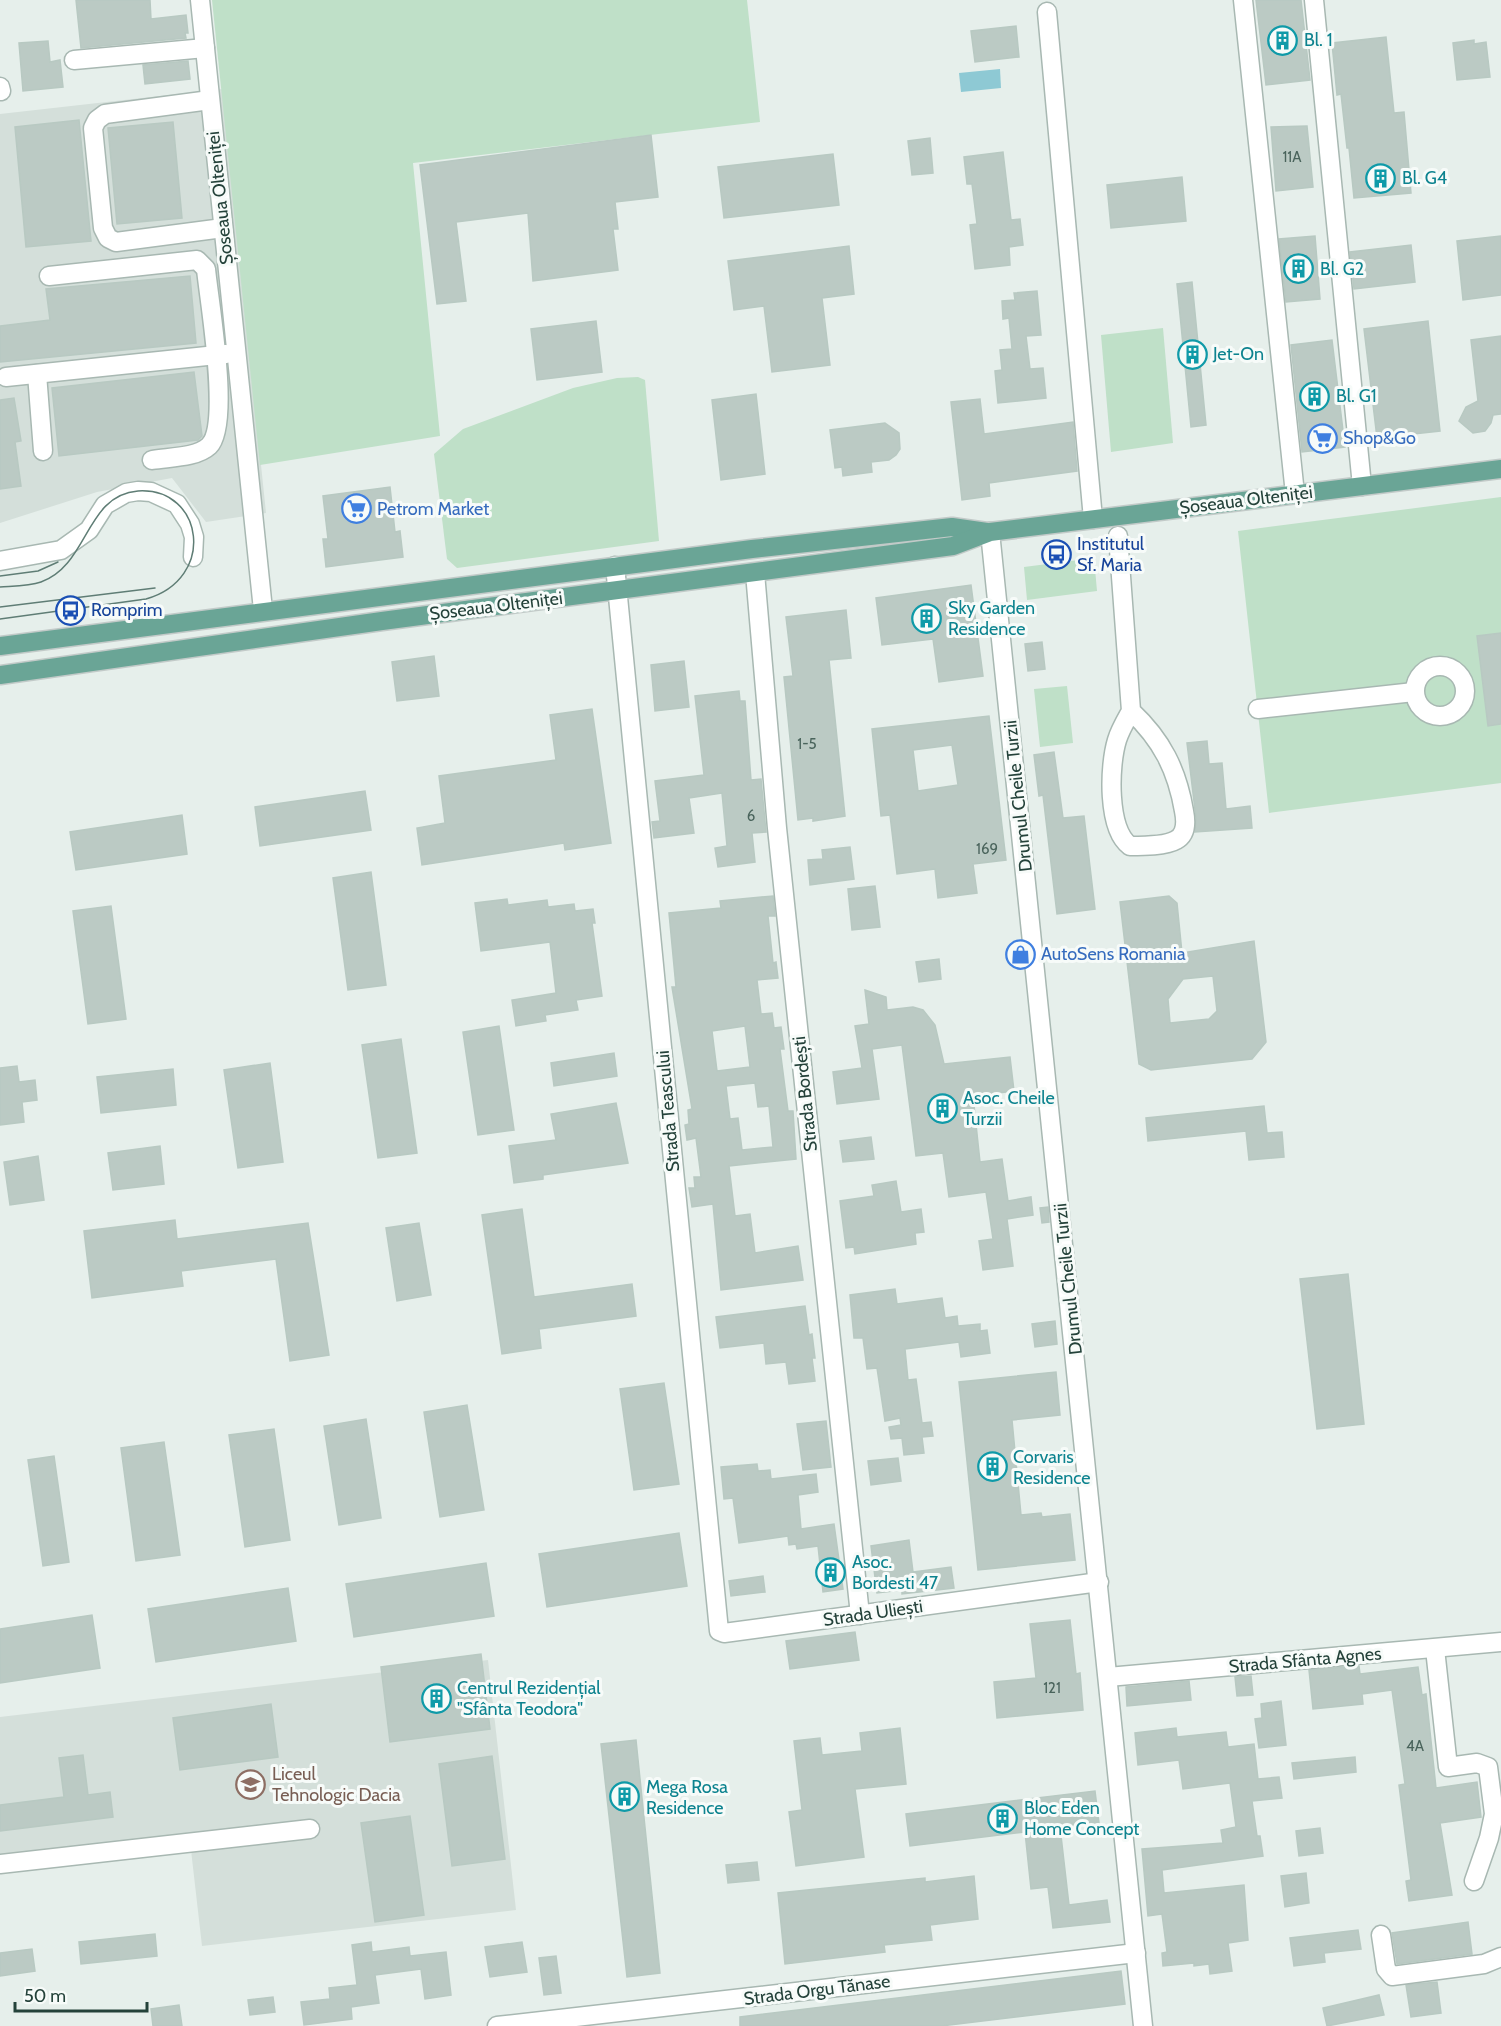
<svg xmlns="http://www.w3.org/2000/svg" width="1501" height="2026" viewBox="0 0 1501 2026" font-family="Cabin,sans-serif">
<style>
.built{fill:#d4dfda}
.green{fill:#bfe0c8}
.water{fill:#8ec9d4}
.building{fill:#bbcac4;stroke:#b8c9c2;stroke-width:1.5;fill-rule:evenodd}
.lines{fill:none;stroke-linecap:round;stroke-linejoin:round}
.minor-casing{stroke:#a8b8b2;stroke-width:21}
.major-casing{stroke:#c2cac8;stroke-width:21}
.minor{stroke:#fff;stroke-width:18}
.major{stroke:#6aa596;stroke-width:18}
.tram{stroke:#5f7d75;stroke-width:1.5}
.labels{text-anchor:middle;stroke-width:6;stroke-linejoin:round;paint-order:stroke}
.number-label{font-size:15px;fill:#4a645c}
.culture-label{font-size:18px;fill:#0d838f;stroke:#f7fbf9;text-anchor:start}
.street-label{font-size:18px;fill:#24423a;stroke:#f7fbf9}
.shop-label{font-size:18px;fill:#366cbe;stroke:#f7fbf9;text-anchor:start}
.transit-label{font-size:18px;fill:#164399;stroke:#f7fbf9;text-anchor:start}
.education-label{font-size:18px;fill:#785e54;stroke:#f7fbf9;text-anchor:start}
</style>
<rect width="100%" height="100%" fill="#e6efeb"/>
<g class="built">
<polygon points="222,89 266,513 206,522 172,478 97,492 0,523 0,114"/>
<polygon points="488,1660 516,1910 202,1946 191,1850 0,1872 0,1717"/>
</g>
<g class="green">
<polygon points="212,0 747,0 760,122 413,163 440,436 260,465"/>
<polygon points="1163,328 1173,443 1111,452 1101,335"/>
<polygon points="638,377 645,380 659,541 457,568 447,559 434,454 463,429 573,388 617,378"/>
<polygon points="1501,497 1501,633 1478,636 1488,726 1501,724 1501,783 1269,813 1238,531"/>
<polygon points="1094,558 1097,591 1027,600 1024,567"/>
<polygon points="1067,686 1073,743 1040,747 1034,689"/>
</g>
<polygon class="water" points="1000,69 1001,88 961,92 959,73"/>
<g class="building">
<polygon points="76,0 150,0 151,19 186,15 188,33 185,33 186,38 81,48"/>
<polygon points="1256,0 1301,0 1310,80 1266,85"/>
<polygon points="1016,26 1019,57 975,62 971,31"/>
<polygon points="1386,37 1394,113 1404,112 1411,193 1354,198 1349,148 1347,148 1341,94 1337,95 1332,43"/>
<polygon points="1474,40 1474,44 1486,42 1490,77 1457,80 1453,43"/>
<polygon points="48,41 50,62 60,60 63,87 23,91 19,43"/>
<polygon points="188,61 190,79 145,84 143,65"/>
<polygon points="79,120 91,241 26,247 15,127"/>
<polygon points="173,122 182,218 117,224 108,128"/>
<polygon points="1307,126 1313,187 1276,191 1271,127"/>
<polygon points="651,135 658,197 615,202 618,229 613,229 618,270 533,281 528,213 456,222 466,301 437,304 420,165"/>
<polygon points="930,138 933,173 912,175 908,141"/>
<polygon points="1003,152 1011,220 1020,219 1023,245 1009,247 1010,265 975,269 970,225 977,224 972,184 967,184 964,157"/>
<polygon points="833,154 839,205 724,218 718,167"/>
<polygon points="1182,177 1186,221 1111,228 1107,185"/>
<polygon points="1315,236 1320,299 1286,302 1279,239"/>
<polygon points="1501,236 1501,295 1463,300 1457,241"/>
<polygon points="1411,245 1415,282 1354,289 1350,252"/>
<polygon points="849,246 854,294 822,298 830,365 772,372 764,306 734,310 728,261"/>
<polygon points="190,276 196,343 0,362 0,326 50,320 46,289"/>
<polygon points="1192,282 1206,425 1191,427 1177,284"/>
<polygon points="1037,291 1041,335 1026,336 1030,369 1043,368 1046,398 998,403 995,371 1002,370 1000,350 1012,349 1009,318 1003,319 1002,301 1015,300 1014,293"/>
<polygon points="596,321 602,372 537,380 531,329"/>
<polygon points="1428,321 1440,431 1377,438 1364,329"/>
<polygon points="1501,336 1501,414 1493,415 1491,423 1485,431 1473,433 1459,421 1466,407 1478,401 1471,340"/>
<polygon points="1332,340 1345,447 1302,452 1291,345"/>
<polygon points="194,372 202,436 198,440 59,456 52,388"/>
<polygon points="756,394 765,474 721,480 712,400"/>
<polygon points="14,398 21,441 15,442 21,486 0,489 0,400"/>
<polygon points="980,399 984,434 1073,422 1077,471 989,483 990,496 962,500 951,402"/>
<polygon points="885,423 899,433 900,449 896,455 889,460 871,462 872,472 843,476 842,467 835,468 830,430"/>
<polygon points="390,487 395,532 400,531 403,557 326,567 323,539 328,539 323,496"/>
<polygon points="971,585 983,676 939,682 933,639 882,645 876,598"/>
<polygon points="846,610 851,658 829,660 845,816 813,821 813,818 798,820 784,677 793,676 786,617"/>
<polygon points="1501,633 1501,724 1488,726 1477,636"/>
<polygon points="1042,642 1045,669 1028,671 1025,644"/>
<polygon points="434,656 439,696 397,701 392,662"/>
<polygon points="684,661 689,707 655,711 651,665"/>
<polygon points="739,691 740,701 745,701 751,780 761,779 766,832 752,833 755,862 718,867 715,848 727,846 722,793 689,798 694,833 654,838 652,822 660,821 655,781 704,775 695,696"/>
<polygon points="592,709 611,843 565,850 564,843 422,865 417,828 445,823 439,776 556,760 550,715"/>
<path d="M989 716 1006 860 973 864 977 893 938 898 935 869 897 874 890 815 881 816 872 729ZM952 745 958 785 918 791 913 750Z"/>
<polygon points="1207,741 1209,764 1222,763 1226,809 1250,806 1252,828 1195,832 1196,818 1187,743"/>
<polygon points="1054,752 1063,818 1084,816 1095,909 1057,914 1043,795 1039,796 1034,755"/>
<polygon points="365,791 371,830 260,846 255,807"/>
<polygon points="182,815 187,854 76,870 70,832"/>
<polygon points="850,847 854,879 810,885 808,860 823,859 822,850"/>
<polygon points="371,872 386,985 348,990 333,878"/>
<polygon points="875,886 880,927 852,930 848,889"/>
<path d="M773 896 775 916H768L773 963 776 962 778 978 757 980 761 1014 772 1013 774 1028 781 1027 784 1049H780L788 1111H793L796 1159 729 1166 735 1216 750 1214 755 1253 798 1246 803 1280 721 1290 713 1204 692 1207 689 1188H695L694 1177H701L696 1138 687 1140 685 1125 689 1124 688 1110 692 1109 672 987H676L669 913 721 908 720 901ZM745 1026 750 1067 717 1071 712 1031ZM755 1083 758 1107 769 1106 773 1147 742 1150 738 1118 730 1119 726 1086Z"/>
<path d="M1169 896 1177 903 1182 953 1254 941 1266 1042 1252 1059 1151 1070 1139 1064 1120 902ZM1213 976 1217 1011 1209 1019 1170 1023 1168 999 1183 979Z"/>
<polygon points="507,899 508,905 547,900 548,907 574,904 575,911 593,909 595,923 592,923 602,996 576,1000 578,1010 545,1015 546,1021 516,1026 512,1000 556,993 550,942 481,951 475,903"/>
<polygon points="111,906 126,1019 88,1024 73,911"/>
<polygon points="939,959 941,979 919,982 916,962"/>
<polygon points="865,990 886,997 887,1010 913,1007 923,1010 935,1025 944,1064 1010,1057 1014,1091 973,1096 980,1162 1002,1159 1008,1201 1031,1197 1033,1215 1007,1219 1013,1266 983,1270 979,1241 993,1239 986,1192 949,1197 943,1153 916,1156 902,1045 872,1049 879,1099 837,1104 833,1072 862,1068 855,1026 869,1024"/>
<polygon points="499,1026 514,1130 478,1135 463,1032"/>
<polygon points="401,1039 417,1153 378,1158 362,1045"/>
<polygon points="614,1053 617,1076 554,1086 551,1063"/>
<polygon points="270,1063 283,1162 238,1168 224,1070"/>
<polygon points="17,1066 19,1082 35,1080 37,1100 22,1102 24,1122 0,1125 0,1068"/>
<polygon points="173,1069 176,1105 101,1113 97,1077"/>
<polygon points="616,1103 628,1163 543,1175 543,1179 514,1183 509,1146 556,1140 551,1114"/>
<polygon points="1264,1106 1267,1133 1282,1132 1284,1157 1249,1160 1246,1131 1148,1141 1146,1118"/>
<polygon points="871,1137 874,1159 843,1162 840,1141"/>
<polygon points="160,1146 164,1184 113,1190 108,1153"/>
<polygon points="38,1156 44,1200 10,1205 4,1162"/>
<polygon points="896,1181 901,1212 921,1209 924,1232 915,1233 916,1244 855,1254 854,1247 846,1248 840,1201 874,1196 872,1185"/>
<polygon points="1048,1207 1049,1222 1042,1223 1040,1208"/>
<polygon points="522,1209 534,1297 632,1284 636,1316 539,1329 541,1348 502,1354 482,1215"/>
<polygon points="175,1220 177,1239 308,1223 329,1355 290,1361 276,1259 181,1271 183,1286 92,1298 84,1231"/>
<polygon points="419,1223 431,1295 397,1301 386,1228"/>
<polygon points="1348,1274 1364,1424 1317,1429 1300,1279"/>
<polygon points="895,1289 897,1304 942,1298 945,1318 957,1316 958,1326 980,1324 980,1331 987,1330 990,1353 961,1357 959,1342 905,1349 908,1380 916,1379 922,1423 931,1422 933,1436 922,1437 924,1453 904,1455 902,1438 891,1439 889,1427 901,1425 900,1418 885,1421 877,1368 867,1369 863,1338 854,1338 850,1295"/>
<polygon points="805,1306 809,1335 812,1334 815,1358 812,1358 815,1381 789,1384 786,1362 766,1364 764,1343 720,1348 716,1317"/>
<polygon points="1055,1321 1057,1344 1035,1347 1032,1324"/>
<polygon points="1056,1372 1060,1415 1012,1420 1021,1515 1041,1513 1042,1517 1070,1514 1075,1560 978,1570 959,1382"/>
<polygon points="664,1383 679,1484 634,1490 620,1389"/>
<polygon points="467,1405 484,1510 440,1517 424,1412"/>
<polygon points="366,1419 381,1518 339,1525 324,1426"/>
<polygon points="826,1421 831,1467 803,1470 797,1424"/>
<polygon points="274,1429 290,1540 245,1547 229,1435"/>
<polygon points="164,1442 180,1555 136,1561 121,1448"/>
<polygon points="54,1456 69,1562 43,1566 28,1460"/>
<polygon points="898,1458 901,1481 871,1485 868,1461"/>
<polygon points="757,1464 758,1471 770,1470 771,1479 816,1474 818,1492 798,1495 801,1529 834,1524 843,1589 823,1592 818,1546 797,1549 796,1544 789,1545 788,1536 739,1543 733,1498 724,1499 721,1467"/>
<polygon points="679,1533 687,1586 547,1607 539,1554"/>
<polygon points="909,1540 913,1572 951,1567 954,1588 902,1594 902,1590 877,1593 871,1546"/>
<polygon points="486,1563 494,1616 354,1637 346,1584"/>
<polygon points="763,1576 765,1592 731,1596 729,1581"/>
<polygon points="288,1588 296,1641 156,1662 148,1609"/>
<polygon points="92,1615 100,1668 0,1683 0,1629"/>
<polygon points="1070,1620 1076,1674 1080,1673 1083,1710 997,1718 994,1682 1036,1678 1030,1624"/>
<polygon points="855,1632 859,1660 790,1669 786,1641"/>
<polygon points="481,1654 490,1729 390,1742 381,1667"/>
<polygon points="1359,1666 1360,1674 1418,1667 1422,1695 1426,1694 1436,1788 1477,1782 1481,1817 1440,1823 1452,1895 1409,1901 1406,1881 1411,1880 1399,1785 1405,1784 1392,1690 1362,1694 1363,1704 1313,1709 1309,1670"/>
<polygon points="1251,1676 1253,1695 1237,1696 1235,1677"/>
<polygon points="1189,1681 1191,1700 1127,1706 1126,1687"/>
<polygon points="1281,1701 1286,1745 1259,1748 1255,1719 1262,1718 1261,1704"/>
<polygon points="271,1704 278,1757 180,1770 173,1718"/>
<polygon points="900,1728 906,1784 855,1789 864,1857 796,1866 789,1812 802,1810 794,1741 820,1738 822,1755 862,1751 860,1733"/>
<polygon points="1176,1728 1177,1737 1226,1732 1228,1747 1254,1744 1258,1779 1279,1777 1282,1798 1252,1801 1257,1836 1260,1836 1263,1856 1162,1870 1164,1893 1244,1885 1248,1940 1228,1943 1232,1971 1210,1974 1209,1964 1194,1966 1194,1963 1163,1966 1162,1953 1167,1952 1162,1914 1148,1916 1142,1849 1223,1843 1221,1830 1236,1827 1230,1783 1183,1789 1179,1760 1138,1765 1135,1733"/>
<polygon points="636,1740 660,1973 627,1977 601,1744"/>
<polygon points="83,1755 88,1795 110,1792 113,1817 0,1831 0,1805 64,1797 59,1758"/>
<polygon points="492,1756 505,1859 452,1866 439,1764"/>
<polygon points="1355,1757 1356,1772 1294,1779 1292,1763"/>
<polygon points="1095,1791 1099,1823 1060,1827 1069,1905 1107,1900 1110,1922 1053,1928 1048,1887 1031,1889 1025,1832 910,1846 906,1814"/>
<polygon points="410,1816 424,1915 375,1922 361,1823"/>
<polygon points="1320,1828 1323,1853 1299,1856 1296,1831"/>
<polygon points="757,1862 759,1880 728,1883 726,1865"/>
<polygon points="1306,1873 1309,1903 1285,1907 1281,1876"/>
<polygon points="974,1876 978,1919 930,1925 932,1940 884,1945 885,1952 785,1964 778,1893 925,1878 925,1882"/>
<polygon points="1468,1922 1472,1954 1397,1964 1392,1933"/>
<polygon points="1358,1930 1361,1949 1324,1953 1325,1962 1294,1966 1290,1938"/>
<polygon points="155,1934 157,1956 81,1964 79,1942"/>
<polygon points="371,1942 372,1952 409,1947 410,1956 446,1952 451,1995 425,1999 421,1969 375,1975 379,2003 351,2007 352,2019 304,2025 301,2002 330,1999 329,1988 357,1985 352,1945"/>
<polygon points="522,1942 527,1972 490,1977 485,1947"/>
<polygon points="32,1949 35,1971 0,1976 0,1953"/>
<polygon points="556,1956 561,1993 544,1995 539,1958"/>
<polygon points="1121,1971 1125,2004 941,2026 740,2026 740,2017"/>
<polygon points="1437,1982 1441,2013 1411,2017 1406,1985"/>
<polygon points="1379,1995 1384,2015 1327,2026 1323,2008"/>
<polygon points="273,1997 275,2012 250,2015 248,2000"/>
<polygon points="179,2005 182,2026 153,2026 151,2009"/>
</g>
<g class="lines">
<defs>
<g id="minor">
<polyline points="200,0 263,610"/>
<polyline points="1243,0 1295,494"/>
<polyline points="1314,0 1362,486"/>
<polyline points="1047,12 1093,519"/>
<polyline points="74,60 205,48"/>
<polyline points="0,87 1,91"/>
<polyline points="210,100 105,114 97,120 93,128 103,228 108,238 116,242 223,228"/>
<path d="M49 276 197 260 206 269C209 301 231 425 209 446 196 458 169 457 152 460"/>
<polyline points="37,374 43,451"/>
<polyline points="6,377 226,354"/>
<polyline points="990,532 1143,2026"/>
<path d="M1118 536 1131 711C1126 720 1120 730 1117 740 1109 766 1107 829 1130 846 1143 846 1166 846 1176 840 1187 834 1186 821 1184 811 1177 770 1162 740 1131 711"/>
<polyline points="0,561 61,550 89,530 105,505 126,493 138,491 151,492 177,504 190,524 194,537 193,557"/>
<polyline points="615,566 719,1631 724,1633 1099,1582"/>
<polyline points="755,573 777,828 860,1615"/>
<circle cx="1440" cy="691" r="25"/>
<polyline points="1258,709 1414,692"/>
<polyline points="1435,1649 1448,1767 1477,1763 1488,1767 1494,1814 1489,1838 1474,1881"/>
<polyline points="1108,1677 1501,1642"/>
<polyline points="0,1864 310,1829"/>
<polyline points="1381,1935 1386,1969 1392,1976 1484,1964 1501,1957"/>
<polyline points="497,2026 1136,1953"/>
</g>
<g id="major">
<polyline points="0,646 752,549 952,527 987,532"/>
<polyline points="0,675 382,621 953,546 990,532 1501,469"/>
</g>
</defs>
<use href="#minor" class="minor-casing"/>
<use href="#major" class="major-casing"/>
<use href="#minor" class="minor"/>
<use href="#major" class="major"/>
<g class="tram">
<polyline points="0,576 38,571 58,562"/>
<path d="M0 587C13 586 29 586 41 582 89 565 85 495 138 491 204 487 217 579 146 599L0 619"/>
<polyline points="0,607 155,588"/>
</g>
</g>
<defs>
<symbol id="building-ring" viewBox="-11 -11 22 22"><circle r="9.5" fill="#f7fbf9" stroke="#0f9aa8" stroke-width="1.5"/><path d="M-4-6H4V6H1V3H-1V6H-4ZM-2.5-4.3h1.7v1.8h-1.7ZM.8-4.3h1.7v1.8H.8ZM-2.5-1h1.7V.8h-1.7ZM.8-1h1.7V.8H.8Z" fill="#0f9aa8"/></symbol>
<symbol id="supermarket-ring" viewBox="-11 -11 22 22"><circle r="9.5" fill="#f7fbf9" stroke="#3f7fe0" stroke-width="1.5"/><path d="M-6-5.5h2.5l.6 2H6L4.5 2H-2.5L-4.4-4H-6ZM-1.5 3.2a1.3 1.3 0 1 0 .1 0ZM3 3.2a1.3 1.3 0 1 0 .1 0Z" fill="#3f7fe0"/></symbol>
<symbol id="bus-ring" viewBox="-11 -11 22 22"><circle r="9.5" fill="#f7fbf9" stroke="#1a4fb4" stroke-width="1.5"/><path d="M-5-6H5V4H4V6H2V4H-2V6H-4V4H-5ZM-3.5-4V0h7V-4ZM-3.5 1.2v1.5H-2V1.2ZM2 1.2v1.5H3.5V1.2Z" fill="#1a4fb4"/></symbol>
<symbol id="shop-ring" viewBox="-11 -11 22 22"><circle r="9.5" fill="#f7fbf9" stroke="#3f7fe0" stroke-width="1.5"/><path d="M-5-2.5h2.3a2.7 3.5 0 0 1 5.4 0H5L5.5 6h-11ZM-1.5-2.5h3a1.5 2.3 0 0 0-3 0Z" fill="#3f7fe0"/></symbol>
<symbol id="school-ring" viewBox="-11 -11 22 22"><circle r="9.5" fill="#f7fbf9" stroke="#8d6e63" stroke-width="1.5"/><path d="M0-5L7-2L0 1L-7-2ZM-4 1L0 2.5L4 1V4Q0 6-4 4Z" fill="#8d6e63"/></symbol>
</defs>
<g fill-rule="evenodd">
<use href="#building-ring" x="1266" y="24" width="33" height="33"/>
<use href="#building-ring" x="1364" y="162" width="33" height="33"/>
<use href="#building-ring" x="1282" y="252" width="33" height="33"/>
<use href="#building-ring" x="1176" y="338" width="33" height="33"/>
<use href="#building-ring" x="1298" y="380" width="33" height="33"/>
<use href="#supermarket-ring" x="1306" y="422" width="33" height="33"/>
<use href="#supermarket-ring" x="340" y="492" width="33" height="33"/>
<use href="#bus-ring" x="1040" y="538" width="33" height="33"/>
<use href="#bus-ring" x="54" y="594" width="33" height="33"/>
<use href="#building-ring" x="910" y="602" width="33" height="33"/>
<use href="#shop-ring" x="1004" y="938" width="33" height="33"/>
<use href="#building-ring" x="926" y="1092" width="33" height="33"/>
<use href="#building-ring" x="976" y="1450" width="33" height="33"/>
<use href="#building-ring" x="814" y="1556" width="33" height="33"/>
<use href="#building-ring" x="420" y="1682" width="33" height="33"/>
<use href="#school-ring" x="234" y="1768" width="33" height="33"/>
<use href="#building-ring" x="608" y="1780" width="33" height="33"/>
<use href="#building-ring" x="986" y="1802" width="33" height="33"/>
</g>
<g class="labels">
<g class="number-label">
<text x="1292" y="162">11A</text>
<text x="807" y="749">1-5</text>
<text x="751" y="821">6</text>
<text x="987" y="854">169</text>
<text x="1052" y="1693">121</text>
<text x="1415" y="1751">4A</text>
</g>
<g class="culture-label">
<text x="1304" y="46">Bl. 1</text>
<text x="1402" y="184">Bl. G4</text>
<text x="1320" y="275">Bl. G2</text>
<text x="1213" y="360">Jet-On</text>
<text x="1336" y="402">Bl. G1</text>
<text x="948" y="614">Sky Garden<tspan x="948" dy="21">Residence</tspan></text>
<text x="963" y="1104">Asoc. Cheile<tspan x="963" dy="21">Turzii</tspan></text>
<text x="1013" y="1463">Corvaris<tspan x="1013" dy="21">Residence</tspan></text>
<text x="852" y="1568">Asoc.<tspan x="852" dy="21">Bordesti 47</tspan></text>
<text x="457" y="1694">Centrul Rezidențial<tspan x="457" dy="21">"Sfânta Teodora"</tspan></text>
<text x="646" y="1793">Mega Rosa<tspan x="646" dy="21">Residence</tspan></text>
<text x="1024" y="1814">Bloc Eden<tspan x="1024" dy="21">Home Concept</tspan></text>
</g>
<g class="street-label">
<text transform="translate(220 198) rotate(-96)" y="6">Șoseaua Olteniței</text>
<text transform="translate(1246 500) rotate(-7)" y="6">Șoseaua Olteniței</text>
<text transform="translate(496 606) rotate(-7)" y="6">Șoseaua Olteniței</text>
<text transform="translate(1018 796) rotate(-96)" y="6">Drumul Cheile Turzii</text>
<text transform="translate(805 1094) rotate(-96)" y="6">Strada Bordești</text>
<text transform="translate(668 1111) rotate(-95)" y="6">Strada Teascului</text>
<text transform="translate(1068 1279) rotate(-96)" y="6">Drumul Cheile Turzii</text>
<text transform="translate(873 1613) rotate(-8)" y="6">Strada Uliești</text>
<text transform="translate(1305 1660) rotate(-5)" y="6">Strada Sfânta Agnes</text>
<text transform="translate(817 1990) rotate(-7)" y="6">Strada Orgu Tănase</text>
</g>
<g class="shop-label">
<text x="1343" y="444">Shop&amp;Go</text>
<text x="377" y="515">Petrom Market</text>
<text x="1041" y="960">AutoSens Romania</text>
</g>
<g class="transit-label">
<text x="1077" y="550">Institutul<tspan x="1077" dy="21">Sf. Maria</tspan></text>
<text x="91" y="616">Romprim</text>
</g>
<g class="education-label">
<text x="272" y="1780">Liceul<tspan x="272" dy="21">Tehnologic Dacia</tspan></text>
</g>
</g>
<path d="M15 2002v9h132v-9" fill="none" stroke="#24423a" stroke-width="3"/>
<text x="24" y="2002" font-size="18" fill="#24423a" stroke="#f7fbf9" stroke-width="4.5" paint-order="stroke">50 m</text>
</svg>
